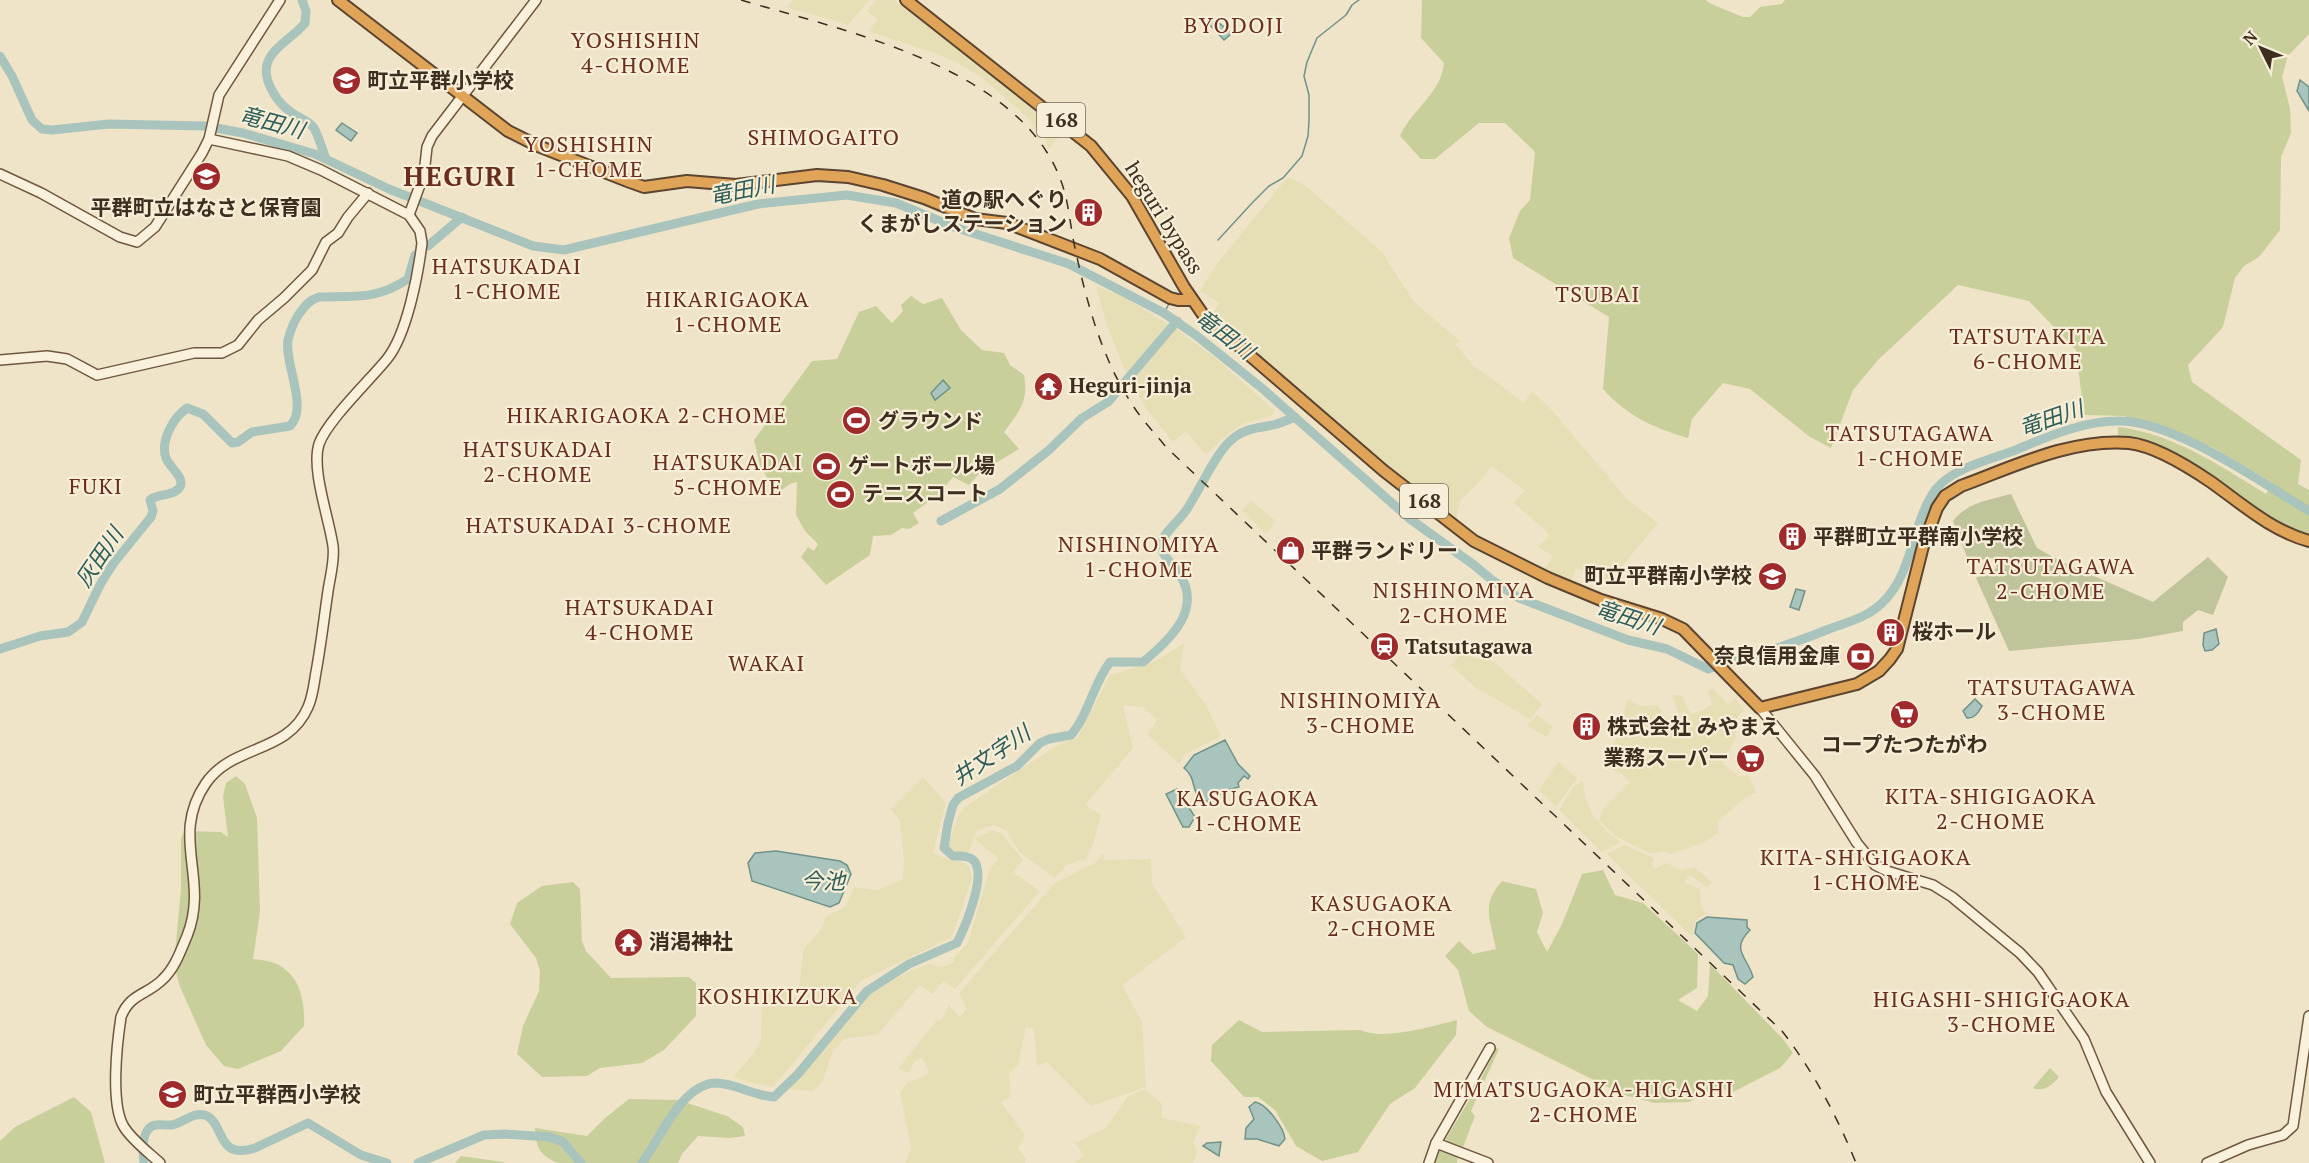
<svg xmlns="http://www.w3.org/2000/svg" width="2309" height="1163" viewBox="0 0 2309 1163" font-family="'PT Serif','Noto Sans JP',serif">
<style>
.farmland{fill:#e6deb5}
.green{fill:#c9cf9b}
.cemetery{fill:#bfc49a}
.water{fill:#a9c4bc;stroke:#6f938a;stroke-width:1.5}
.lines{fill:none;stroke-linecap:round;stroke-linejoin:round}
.stream{stroke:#6f938a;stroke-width:1.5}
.river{stroke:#a9c4bc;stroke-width:9}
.secondary-casing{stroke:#6f573f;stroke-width:12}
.highway-casing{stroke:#5b4430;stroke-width:14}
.secondary{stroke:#faf1dc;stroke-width:9}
.highway{stroke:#e0a458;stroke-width:10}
.rail{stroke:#3d2e20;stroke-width:1.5;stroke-dasharray:10 10;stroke-linecap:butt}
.labels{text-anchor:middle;stroke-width:4.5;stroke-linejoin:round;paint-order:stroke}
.shield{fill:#f7eed8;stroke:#756857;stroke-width:1.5}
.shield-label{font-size:20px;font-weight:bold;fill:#3d2e20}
.poi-label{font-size:21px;font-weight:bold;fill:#3d2e20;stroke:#f7eed8;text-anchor:start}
.street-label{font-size:21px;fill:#3d2e20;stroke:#f7eed8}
.neighbourhood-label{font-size:22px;letter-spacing:1.5px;fill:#6b2e1e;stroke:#f7eed8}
.water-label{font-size:22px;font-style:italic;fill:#2f5d5a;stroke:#f7eed8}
.district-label{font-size:27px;font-weight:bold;letter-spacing:1.5px;fill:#6b2e1e;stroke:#f7eed8}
</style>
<rect width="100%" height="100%" fill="#f0e4c8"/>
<g class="farmland">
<polygon points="793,0 869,0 848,25 787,7"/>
<polygon points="876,0 894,0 1065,130 1048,149 1046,140 1026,116 981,77 956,62 934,53 868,31 878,20 867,11"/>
<polygon points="1288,177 1306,186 1382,252 1414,302 1461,342 1455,344 1473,365 1524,403 1532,391 1550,408 1628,500 1658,523 1608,583 1594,574 1576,568 1571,582 1543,572 1553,556 1538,547 1549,536 1547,532 1514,503 1525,490 1491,466 1482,479 1460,501 1456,521 1375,458 1289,379 1236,338 1212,314 1220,303 1200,291 1218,262"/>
<polygon points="1096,286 1124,297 1177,330 1217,359 1275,411 1271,416 1242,424 1229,433 1206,455 1186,431 1173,442 1146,408 1129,380 1107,326"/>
<polygon points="1251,501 1276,521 1266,534 1242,510"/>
<polygon points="1184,643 1180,669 1206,705 1221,736 1185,754 1179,764 1148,735 1157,720 1143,707 1123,705 1133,748 1085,805 1101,815 1093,844 1086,859 1066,865 1055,878 1019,852 1006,830 993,825 977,831 968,852 958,853 948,846 959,815 966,806 1056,746 1077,738 1110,675 1156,661"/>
<polygon points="1460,654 1494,662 1542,704 1530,719 1475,687 1451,665"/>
<polygon points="1713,689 1729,705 1735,698 1744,710 1738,716 1735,739 1722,763 1739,776 1748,775 1756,792 1744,799 1718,821 1718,831 1715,835 1704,842 1672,854 1662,851 1651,854 1615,836 1599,820 1603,809 1630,782 1622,774 1607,767 1628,699 1640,706 1657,705 1666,718 1679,714 1672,695 1681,695 1691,714 1703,710 1712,704 1708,690"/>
<polygon points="1537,715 1553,727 1547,737 1527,726"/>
<polygon points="1558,762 1577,778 1556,807 1539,790"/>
<polygon points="923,777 946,803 933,853 949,860 965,863 970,868 972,878 952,937 861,981 773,1087 748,1082 734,1076 751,1057 761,1040 762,999 777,988 798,998 804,948 819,932 827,916 846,906 854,887 877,890 903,879 904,860 900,821 891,809"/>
<polygon points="1583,781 1585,797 1592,814 1609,834 1621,842 1602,852 1559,810 1573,787"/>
<polygon points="992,830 1001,833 1023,860 1013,872 1040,891 955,989 943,981 933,994 920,985 878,1034 844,1039 833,1051 823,1080 813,1091 786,1089 868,993 898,977 928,964 942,967 953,963 955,956 968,943 990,868 999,859 975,839"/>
<polygon points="1625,845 1654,858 1652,866 1655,869 1666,863 1681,870 1695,867 1712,883 1707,887 1690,875 1684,882 1700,890 1701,905 1705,914 1696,920 1692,934 1689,934 1607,854"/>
<polygon points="1102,853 1105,860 1151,859 1152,883 1186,937 1122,985 1142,1022 1146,1087 1091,1106 1047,1062 1037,1066 1034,1029 1026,1027 1018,1065 1009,1074 1011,1096 1001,1102 1025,1135 1018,1149 1026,1159 1025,1163 905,1163 911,1148 900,1092 908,1082 924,1077 929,1072 922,1058 915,1061 909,1073 898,1069 936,1021 942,1019 949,1005 958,1016 961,1016 967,1009 959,993 1054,884 1098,861"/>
<polygon points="1145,1089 1162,1104 1162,1118 1201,1126 1193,1142 1197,1152 1193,1163 1074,1163 1084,1155 1075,1143 1106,1128 1128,1096"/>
</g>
<g class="green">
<path d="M1422 0H1706L1709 3 1743 17H1750L1760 7 1782 4 1785 0H2309V34L2288 56 2282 77 2290 108 2291 133 2281 157 2280 230 2259 257 2244 266 2235 278 2223 327 2188 365 2192 382 2301 460 2298 484 2309 490V537L2280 527 2200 470 2118 440V427C2174 434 2219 465 2266 494L2273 483 2212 447 2124 416 2084 415 2076 350 2029 301 1958 285 1878 360 1853 390 1831 448 1810 437 1750 389 1723 383 1692 419 1688 438C1654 428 1627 416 1603 389L1609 317 1513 258 1509 238 1520 211 1530 200 1535 152 1505 123H1479L1435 159H1421L1400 136C1412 109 1441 94 1444 63L1421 38Z"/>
<path d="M911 296 923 304 942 298 961 330 982 350 1004 353 1010 365 1024 375C1029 401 1019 412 1004 432L1019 449 981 472 969 485 953 477 939 494 913 513 919 523 909 529 902 528 891 535 873 536 870 555 826 585 801 557 808 547 814 551 818 544 805 531 796 515 797 482 790 484 777 493 760 466 754 440 812 361 837 359 859 312 876 306 892 323 903 311 901 305Z"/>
<path d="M236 776 245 784 257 818 260 912 253 959C261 960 270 961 277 964 301 976 305 1003 304 1026L281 1051 238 1069 224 1066 206 1045 180 987 174 965 181 889V838L185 831 221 832 228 837 223 797 226 783Z"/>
<path d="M1603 870 1615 895 1643 903 1698 954 1697 988 1678 1000 1697 1011 1708 996 1710 964 1783 1039 1793 1053 1780 1068 1729 1094 1721 1085 1689 1102 1654 1103 1624 1095 1487 1027 1469 1011 1458 970 1445 956 1459 941 1473 954 1496 949C1491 920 1480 905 1502 881L1536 889 1543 913 1537 932 1547 952 1562 924 1582 874Z"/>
<polygon points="573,882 580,889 582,941 586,951 611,978 689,977 696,983 696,1016 664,1050 642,1063 600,1068 587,1076 542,1077 517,1054 523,1026 539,991 540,971 536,958 510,924 517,903 542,886"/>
<path d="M1239 1020 1262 1032 1360 1030C1384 1041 1432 1026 1457 1020L1456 1035 1415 1088 1390 1104 1358 1152 1322 1161 1296 1146 1275 1110 1258 1097H1244L1211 1061 1212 1045Z"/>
<polygon points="1496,1048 1499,1049 1471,1111 1475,1116 1463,1147 1447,1142 1446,1139 1478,1085"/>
<path d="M2050 1068 2059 1077C2052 1085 2044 1092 2033 1088Z"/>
<polygon points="74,1097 91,1112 105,1163 0,1163 0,1141 15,1127"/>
<path d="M629 1099 678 1100 727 1116 743 1127 745 1136 730 1138 698 1136 682 1154 678 1163H558C539 1155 536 1147 535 1128L587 1136 604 1119Z"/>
<polygon points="1442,1150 1458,1156 1457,1163 1435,1163 1439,1152"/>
<polygon points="461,1156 503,1162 505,1163 455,1163"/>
</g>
<path class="cemetery" d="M2011 494 2037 548 2060 561 2153 602 2208 557 2228 577 2213 615 2198 610 2183 622V631L2138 639 2009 651 1976 578 1997 568 1992 558 1969 562 1953 521C1968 502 1989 500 2011 494Z"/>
<g class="water">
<polygon points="1213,18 1230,32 1231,34 1224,40 1209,24"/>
<polygon points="2300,80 2309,87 2309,111 2297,91"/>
<polygon points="342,123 357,133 351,141 336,130"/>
<polygon points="943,380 950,388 935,400 931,393"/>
<polygon points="1796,589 1805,591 1799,610 1790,607"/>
<polygon points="2216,629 2219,644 2212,650 2205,651 2203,645 2204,633"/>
<path d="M1975 699 1982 706C1979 712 1974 719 1967 718L1963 711Z"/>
<path d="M1225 740 1238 764 1250 776 1248 779 1244 776 1238 783 1239 787 1224 791 1212 802C1187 800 1200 780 1184 768L1194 755Z"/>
<polygon points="1177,789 1195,817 1189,827 1183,827 1166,794"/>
<polygon points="776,851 840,861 847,865 851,874 839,903 830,907 752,881 748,863 755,853"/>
<path d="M1707 917 1747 920V927L1750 930C1730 950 1747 956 1753 977L1745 984 1738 979 1733 965 1724 963 1695 933 1697 923Z"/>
<path d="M1255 1102C1267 1104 1284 1128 1285 1139L1279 1146 1257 1139H1245L1246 1128 1254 1119 1249 1107Z"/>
<polygon points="1221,1142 1219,1156 1203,1146 1207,1143"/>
</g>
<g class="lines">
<g class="stream">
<polyline points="1218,240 1253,202 1269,186 1283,178 1302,156 1308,136 1309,121 1309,95 1304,76 1307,62 1317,38 1346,15 1352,5 1359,0"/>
<polyline points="1164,313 1170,302"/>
</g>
<g class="river">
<path d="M302 0 306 11 305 23C295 36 277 44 269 59 260 77 276 102 291 112 298 118 308 120 314 128 319 137 322 149 326 159"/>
<path d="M0 56 12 76 32 120 42 129 52 130 109 124 205 126 243 133 315 154 389 189 533 246 564 250 758 204 847 195 896 203 954 227 1069 264 1164 313 1197 336 1263 389 1410 519 1474 565 1492 580 1519 598 1628 640 1667 649 1708 669C1749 657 1790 645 1829 629 1848 622 1868 617 1882 603 1914 573 1911 523 1936 489 1953 468 1989 460 2013 451 2045 438 2082 421 2117 421 2172 419 2262 483 2309 511"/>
<polyline points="428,246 462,217"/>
<polyline points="941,521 1000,489 1049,450 1082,418 1108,402 1177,321"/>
<path d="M0 649 40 636 68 632 74 628 82 622 101 583 113 564 151 517 153 511 150 500C157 493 174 497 180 487 185 477 169 467 166 458 160 441 173 418 187 408L203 414 232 443 238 442 252 432 290 426C309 408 284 363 288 340 290 332 294 321 299 314 305 306 309 300 319 297 356 296 376 300 408 279L415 255"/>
<path d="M144 1163C143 1154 142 1138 147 1131 153 1121 163 1126 172 1125 183 1123 195 1110 207 1116 225 1125 216 1160 255 1148L308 1123 361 1155 387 1163"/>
<polyline points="418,1163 484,1135 506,1134 550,1137 563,1142 581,1163"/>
<path d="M642 1163C660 1139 681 1085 715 1083 736 1083 754 1096 774 1097L798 1074 867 991 909 964 957 943C965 927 989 871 972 859 966 855 959 856 953 856L944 848 948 823 953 805 958 798 1017 766 1040 743 1049 739 1071 735C1089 714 1093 684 1110 662H1143C1171 639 1204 608 1178 572 1172 564 1162 556 1161 545 1160 536 1182 518 1187 509 1200 490 1217 449 1235 437 1247 428 1259 428 1273 425 1281 423 1288 420 1295 417"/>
</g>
<defs>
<g id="secondary">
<polyline points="0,174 41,193 120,237 137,242 155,227 202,153 209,139 219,95 280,0"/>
<polyline points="409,215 424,174 427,147 432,136 536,0"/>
<polyline points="0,360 47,356 67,359 97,375 194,353 222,353 238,345 258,320 284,298 312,270 326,242 338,233 348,217 368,193"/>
<polyline points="1760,708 1815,776 1857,843 1875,865 1887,871 1933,885 1952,897 2020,953 2038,972 2084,1039 2106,1092 2150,1163"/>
<polyline points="1436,1143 1488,1163"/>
<path d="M160 1163C148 1152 132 1140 124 1127 110 1105 117 1043 121 1017 130 993 148 995 163 979 175 968 181 950 187 936 210 878 169 837 206 783 233 744 288 754 308 707 313 696 314 683 316 672 321 645 324 618 328 591 330 577 335 560 333 546 329 518 311 469 319 444 327 421 370 380 387 359 407 334 418 275 422 243L420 231 409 215 321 170 288 156 209 139"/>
<polyline points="1429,1163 1436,1143 1490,1048"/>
<polyline points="2207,1163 2248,1145 2283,1135 2293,1126 2309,1016"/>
</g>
<g id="highway">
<polyline points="338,0 508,131 538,146 630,182 644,187 687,181 736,185 817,175 848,177 883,185 924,198 975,219 1007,223 1100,259 1170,298 1178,300 1192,300"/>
<path d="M906 0 1091 146 1132 196 1184 287 1204 316 1384 471 1474 541 1548 578 1601 600 1662 619 1683 629 1760 708 1857 684 1879 671 1890 659 1897 649 1923 546 1937 508 1945 496 1961 486C2013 467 2071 438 2129 443 2156 446 2189 467 2211 482 2242 504 2272 531 2309 541"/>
</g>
</defs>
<use href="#secondary" class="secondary-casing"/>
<use href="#highway" class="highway-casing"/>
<use href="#secondary" class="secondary"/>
<use href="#highway" class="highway"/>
<path class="rail" d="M741 0C844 31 1020 67 1061 181 1069 202 1070 226 1075 248 1086 300 1101 356 1130 401 1140 418 1154 432 1166 447L1782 1031C1813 1071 1837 1116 1856 1163"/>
</g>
<defs>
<symbol id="school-disc" viewBox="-11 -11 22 22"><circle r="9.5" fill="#9e2a2b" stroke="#f7eed8"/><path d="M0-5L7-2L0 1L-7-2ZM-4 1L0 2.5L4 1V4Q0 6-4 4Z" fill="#fff"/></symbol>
<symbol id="building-disc" viewBox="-11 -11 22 22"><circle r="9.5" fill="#9e2a2b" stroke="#f7eed8"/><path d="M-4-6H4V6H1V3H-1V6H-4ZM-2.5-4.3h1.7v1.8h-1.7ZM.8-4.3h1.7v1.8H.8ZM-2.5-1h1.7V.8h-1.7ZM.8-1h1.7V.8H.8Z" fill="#fff"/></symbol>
<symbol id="temple-disc" viewBox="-11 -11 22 22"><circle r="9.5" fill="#9e2a2b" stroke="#f7eed8"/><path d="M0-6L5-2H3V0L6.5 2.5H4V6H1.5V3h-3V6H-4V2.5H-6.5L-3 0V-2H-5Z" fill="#fff"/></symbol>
<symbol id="stadium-disc" viewBox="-11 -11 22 22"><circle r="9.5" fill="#9e2a2b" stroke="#f7eed8"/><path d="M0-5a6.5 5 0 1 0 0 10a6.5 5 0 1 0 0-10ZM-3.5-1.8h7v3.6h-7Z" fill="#fff"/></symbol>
<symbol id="shop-disc" viewBox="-11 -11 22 22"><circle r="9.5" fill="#9e2a2b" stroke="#f7eed8"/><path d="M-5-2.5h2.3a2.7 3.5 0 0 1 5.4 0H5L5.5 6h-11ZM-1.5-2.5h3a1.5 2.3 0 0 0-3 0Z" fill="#fff"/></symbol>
<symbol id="station-disc" viewBox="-11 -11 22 22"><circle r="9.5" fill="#9e2a2b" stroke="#f7eed8"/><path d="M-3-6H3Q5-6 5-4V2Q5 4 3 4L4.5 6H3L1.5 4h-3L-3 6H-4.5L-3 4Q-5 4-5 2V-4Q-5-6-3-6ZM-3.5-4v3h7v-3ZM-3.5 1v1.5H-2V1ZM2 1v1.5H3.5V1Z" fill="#fff"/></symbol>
<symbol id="bank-disc" viewBox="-11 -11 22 22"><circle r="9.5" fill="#9e2a2b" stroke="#f7eed8"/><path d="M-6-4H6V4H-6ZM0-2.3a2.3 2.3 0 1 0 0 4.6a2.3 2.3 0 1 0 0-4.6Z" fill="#fff"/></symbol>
<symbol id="supermarket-disc" viewBox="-11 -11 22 22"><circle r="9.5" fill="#9e2a2b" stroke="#f7eed8"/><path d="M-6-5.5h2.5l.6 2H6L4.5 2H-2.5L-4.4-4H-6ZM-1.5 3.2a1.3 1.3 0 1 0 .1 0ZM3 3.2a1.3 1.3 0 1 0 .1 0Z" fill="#fff"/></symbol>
</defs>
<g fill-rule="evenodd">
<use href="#school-disc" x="330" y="64" width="33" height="33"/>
<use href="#school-disc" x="190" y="160" width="33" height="33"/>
<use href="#building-disc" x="1072" y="196" width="33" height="33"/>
<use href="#temple-disc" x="1032" y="370" width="33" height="33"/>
<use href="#stadium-disc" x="840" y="404" width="33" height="33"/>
<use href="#stadium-disc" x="810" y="450" width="33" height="33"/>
<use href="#stadium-disc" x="824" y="478" width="33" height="33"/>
<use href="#building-disc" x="1776" y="520" width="33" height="33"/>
<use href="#shop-disc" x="1274" y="534" width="33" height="33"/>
<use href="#school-disc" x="1756" y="560" width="33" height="33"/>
<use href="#building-disc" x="1874" y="616" width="33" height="33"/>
<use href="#station-disc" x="1368" y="630" width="33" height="33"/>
<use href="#bank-disc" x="1844" y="640" width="33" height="33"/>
<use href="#supermarket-disc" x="1888" y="698" width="33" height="33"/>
<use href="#building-disc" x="1570" y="710" width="33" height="33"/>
<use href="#supermarket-disc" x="1734" y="742" width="33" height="33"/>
<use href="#temple-disc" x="612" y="926" width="33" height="33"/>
<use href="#school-disc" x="156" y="1078" width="33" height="33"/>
</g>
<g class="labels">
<g class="shield">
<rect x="1037" y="103" width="48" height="34" rx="4.5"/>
<rect x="1400" y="484" width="48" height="34" rx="4.5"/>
</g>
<g class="shield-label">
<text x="1061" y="127">168</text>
<text x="1424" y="508">168</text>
</g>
<g class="poi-label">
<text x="367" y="88">町立平群小学校</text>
<text x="1067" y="207" text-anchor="end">道の駅へぐり<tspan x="1067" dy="24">くまがしステーション</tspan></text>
<text x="206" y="215" text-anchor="middle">平群町立はなさと保育園</text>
<text x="1069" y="393">Heguri-jinja</text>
<text x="878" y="428">グラウンド</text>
<text x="848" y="473">ゲートボール場</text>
<text x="862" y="501">テニスコート</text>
<text x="1813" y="544">平群町立平群南小学校</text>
<text x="1311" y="558">平群ランドリー</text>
<text x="1752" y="583" text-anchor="end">町立平群南小学校</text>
<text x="1912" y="639">桜ホール</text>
<text x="1405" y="654">Tatsutagawa</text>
<text x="1840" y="663" text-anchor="end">奈良信用金庫</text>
<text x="1607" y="734">株式会社 みやまえ</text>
<text x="1904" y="752" text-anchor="middle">コープたつたがわ</text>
<text x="1729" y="765" text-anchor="end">業務スーパー</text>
<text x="649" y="949">消渇神社</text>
<text x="193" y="1102">町立平群西小学校</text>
</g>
<g class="street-label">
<text transform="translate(1164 218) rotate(58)" y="7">heguri bypass</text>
</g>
<g class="neighbourhood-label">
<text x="1234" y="33">BYODOJI</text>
<text x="636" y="48">YOSHISHIN<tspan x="636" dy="25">4-CHOME</tspan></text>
<text x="824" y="145">SHIMOGAITO</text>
<text x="589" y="152">YOSHISHIN<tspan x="589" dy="25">1-CHOME</tspan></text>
<text x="507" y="274">HATSUKADAI<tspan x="507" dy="25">1-CHOME</tspan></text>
<text x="1598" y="302">TSUBAI</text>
<text x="728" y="307">HIKARIGAOKA<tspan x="728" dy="25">1-CHOME</tspan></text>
<text x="2028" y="344">TATSUTAKITA<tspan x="2028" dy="25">6-CHOME</tspan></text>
<text x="647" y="423">HIKARIGAOKA 2-CHOME</text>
<text x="1910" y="441">TATSUTAGAWA<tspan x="1910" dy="25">1-CHOME</tspan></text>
<text x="538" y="457">HATSUKADAI<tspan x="538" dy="25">2-CHOME</tspan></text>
<text x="728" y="470">HATSUKADAI<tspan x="728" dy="25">5-CHOME</tspan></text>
<text x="96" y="494">FUKI</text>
<text x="599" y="533">HATSUKADAI 3-CHOME</text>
<text x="1139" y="552">NISHINOMIYA<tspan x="1139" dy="25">1-CHOME</tspan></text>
<text x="2051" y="574">TATSUTAGAWA<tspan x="2051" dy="25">2-CHOME</tspan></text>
<text x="1454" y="598">NISHINOMIYA<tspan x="1454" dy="25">2-CHOME</tspan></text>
<text x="640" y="615">HATSUKADAI<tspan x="640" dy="25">4-CHOME</tspan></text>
<text x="767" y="671">WAKAI</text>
<text x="2052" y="695">TATSUTAGAWA<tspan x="2052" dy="25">3-CHOME</tspan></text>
<text x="1361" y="708">NISHINOMIYA<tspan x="1361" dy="25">3-CHOME</tspan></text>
<text x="1991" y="804">KITA-SHIGIGAOKA<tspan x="1991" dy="25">2-CHOME</tspan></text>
<text x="1248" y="806">KASUGAOKA<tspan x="1248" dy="25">1-CHOME</tspan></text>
<text x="1866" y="865">KITA-SHIGIGAOKA<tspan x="1866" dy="25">1-CHOME</tspan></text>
<text x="1382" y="911">KASUGAOKA<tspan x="1382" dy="25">2-CHOME</tspan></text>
<text x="778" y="1004">KOSHIKIZUKA</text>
<text x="2002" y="1007">HIGASHI-SHIGIGAOKA<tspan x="2002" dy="25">3-CHOME</tspan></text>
<text x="1584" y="1097">MIMATSUGAOKA-HIGASHI<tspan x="1584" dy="25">2-CHOME</tspan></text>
</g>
<g class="water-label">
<text transform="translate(272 122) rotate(15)" y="8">竜田川</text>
<text transform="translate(742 190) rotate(-11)" y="8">竜田川</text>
<text transform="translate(1225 334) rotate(37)" y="8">竜田川</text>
<text transform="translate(2051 418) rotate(-19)" y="8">竜田川</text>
<text transform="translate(99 557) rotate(-56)" y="8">灰田川</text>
<text transform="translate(1628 617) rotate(18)" y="8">竜田川</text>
<text transform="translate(991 755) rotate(-34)" y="8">井文字川</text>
<text x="823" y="889">今池</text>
</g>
<g class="district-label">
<text x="460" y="186">HEGURI</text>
</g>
</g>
<g transform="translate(2261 48) rotate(313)" stroke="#f7eed8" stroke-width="4.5" paint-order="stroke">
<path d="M0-4.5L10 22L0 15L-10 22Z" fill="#3d2e20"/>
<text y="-9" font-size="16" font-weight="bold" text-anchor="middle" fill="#3d2e20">N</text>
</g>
</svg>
